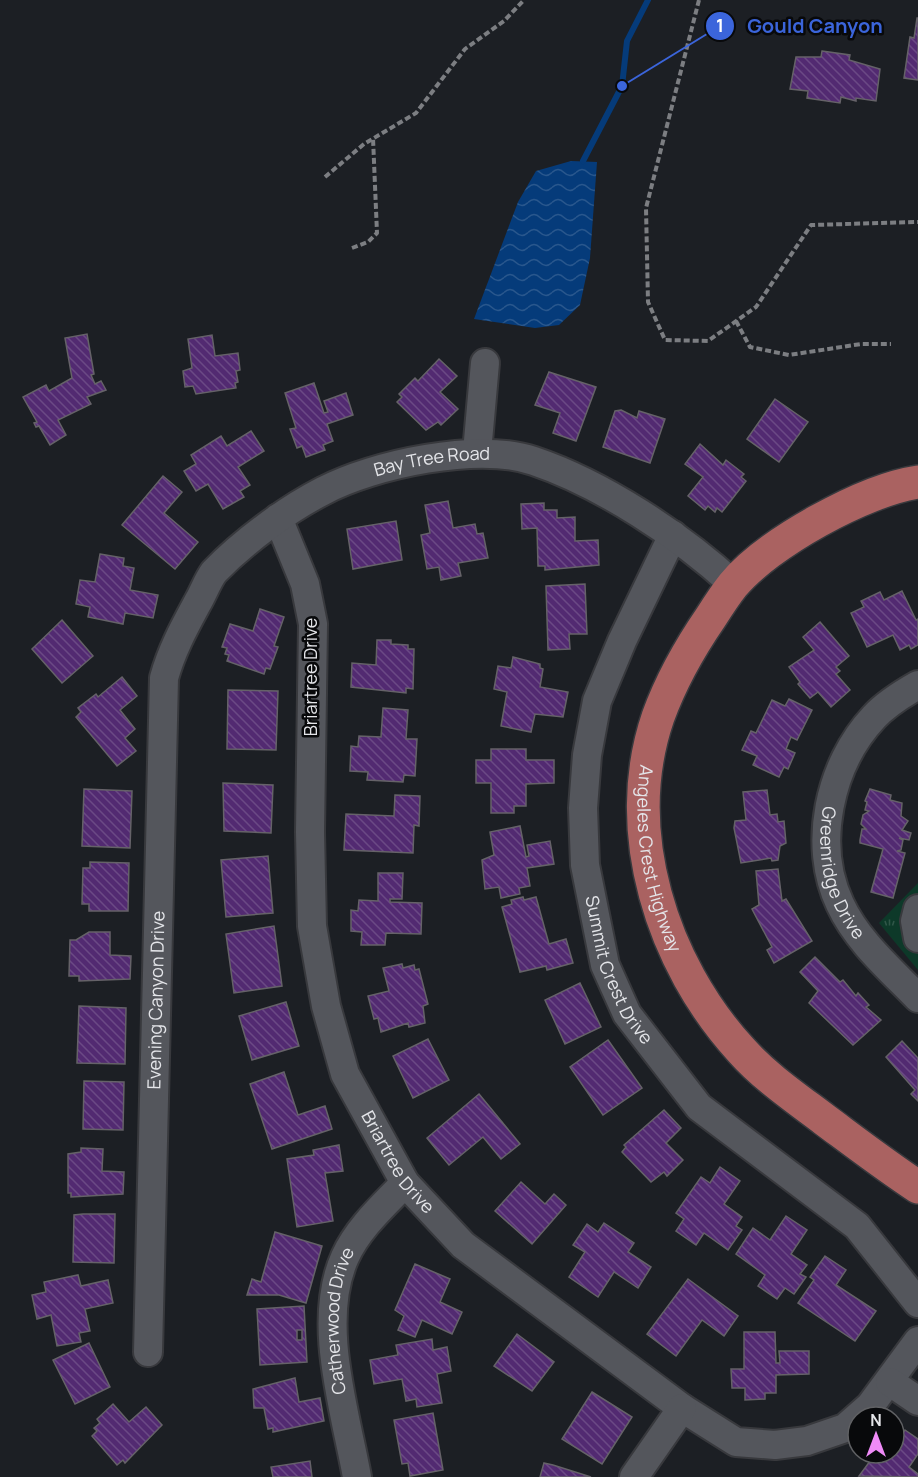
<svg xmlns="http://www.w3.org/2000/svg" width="918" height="1477" viewBox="0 0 918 1477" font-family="Manrope,sans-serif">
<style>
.grass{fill:url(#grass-tufts)}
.water{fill:url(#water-waves)}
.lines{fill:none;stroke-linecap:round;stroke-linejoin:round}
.stream{stroke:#053b7a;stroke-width:6}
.building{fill:url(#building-back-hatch);stroke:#656268;stroke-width:1.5;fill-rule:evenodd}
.minor-casing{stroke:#38393d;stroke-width:32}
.major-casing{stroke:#38393d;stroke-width:36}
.path{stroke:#7c7e82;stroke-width:4;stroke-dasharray:6 3;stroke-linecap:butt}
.minor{stroke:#54565c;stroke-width:28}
.major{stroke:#aa6261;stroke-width:33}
.labels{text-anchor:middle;stroke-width:5;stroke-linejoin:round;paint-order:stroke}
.street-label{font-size:18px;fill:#e4e5e9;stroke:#08090b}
.leader{fill:none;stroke:#3b65db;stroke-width:2}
.callout-dot{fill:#3b65db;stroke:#08090b;stroke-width:2}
.mark-label{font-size:18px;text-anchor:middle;font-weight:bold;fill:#fff}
.callout-label{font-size:20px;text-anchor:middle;font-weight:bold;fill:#3b65db;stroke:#08090b;stroke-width:5;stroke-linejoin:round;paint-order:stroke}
</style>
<defs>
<pattern id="grass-tufts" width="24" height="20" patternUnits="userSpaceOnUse" patternTransform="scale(1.5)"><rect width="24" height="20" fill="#0d3929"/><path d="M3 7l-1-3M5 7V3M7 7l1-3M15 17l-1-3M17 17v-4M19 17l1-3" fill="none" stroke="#305648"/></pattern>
<pattern id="water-waves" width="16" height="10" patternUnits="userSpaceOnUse" patternTransform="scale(1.5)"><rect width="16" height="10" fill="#053b7a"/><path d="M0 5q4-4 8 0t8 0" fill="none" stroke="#29578d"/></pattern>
<pattern id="building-back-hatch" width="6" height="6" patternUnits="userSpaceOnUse" patternTransform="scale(1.5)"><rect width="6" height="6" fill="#522a71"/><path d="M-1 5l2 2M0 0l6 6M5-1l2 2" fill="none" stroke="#6b4985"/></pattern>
</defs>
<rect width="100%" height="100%" fill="#1c1f24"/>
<polygon class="grass" points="918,883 918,970 879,923"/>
<polygon class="water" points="571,161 597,162 590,258 580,305 559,325 535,328 474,319 518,202 536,171"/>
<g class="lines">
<polyline class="stream" points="583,161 622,86 627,41 648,0"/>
</g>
<g class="building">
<polygon points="917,18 918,18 918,80 904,78 910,37 914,38"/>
<polygon points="822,51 850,55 849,60 880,69 876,101 856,98 856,101 841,97 840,103 807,98 808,91 790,89 796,57 821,57"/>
<polygon points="87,334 94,374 91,375 95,384 101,381 106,390 87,397 91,404 58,420 66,435 50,445 39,426 36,427 34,423 37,422 23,397 46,385 49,391 72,378 65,338"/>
<polygon points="212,335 215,356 238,353 240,370 236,371 238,382 235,383 236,388 196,394 193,386 185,387 183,371 192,368 188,339"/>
<polygon points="439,359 457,376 440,392 458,409 441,425 438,422 426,430 397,402 402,397 399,394 415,378 418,381"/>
<polygon points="549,372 596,387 576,441 553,433 560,413 535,405"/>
<polygon points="314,383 324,413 328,412 324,401 346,393 353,415 327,424 333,441 323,445 325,450 306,457 302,446 297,448 290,429 296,428 285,393"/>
<polygon points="775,399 808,422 779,462 747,439"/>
<polygon points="621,410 637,418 639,411 665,419 650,463 603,447 615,411"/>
<polygon points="251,431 264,451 238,467 250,485 240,491 244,497 223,509 208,484 196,491 184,471 196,464 191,455 221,436 227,446"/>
<polygon points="700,444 723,465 726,460 744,474 741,477 746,481 722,512 717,508 715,512 708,506 705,510 688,496 703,477 685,464"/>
<polygon points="163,476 182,492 164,513 198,542 175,569 122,525"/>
<polygon points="448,501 453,528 475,524 477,534 483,533 488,558 458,563 461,576 441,580 439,567 427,569 421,535 430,533 425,505"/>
<polygon points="544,503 544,510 557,510 557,518 575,517 575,541 598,540 599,565 545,570 545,566 538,566 537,528 522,529 521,504"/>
<polygon points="396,521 402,560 353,569 347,529"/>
<polygon points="100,554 124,558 123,566 134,568 130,590 158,595 153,618 125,613 123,624 88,617 90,607 76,604 80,580 95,582"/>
<polygon points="585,584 587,634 569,634 570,649 548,650 546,586"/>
<polygon points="902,591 916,620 918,619 918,645 911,649 909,645 900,650 893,635 867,647 851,613 864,607 861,601 880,592 884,600"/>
<polygon points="260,609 284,617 274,646 278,647 270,669 266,668 264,674 227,661 229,655 225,654 227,648 222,647 230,624 253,631"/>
<polygon points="62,620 93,656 62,683 32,649"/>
<polygon points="820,622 849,656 836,667 840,671 836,674 850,690 831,707 818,692 810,698 798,684 800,682 789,667 814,650 803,637"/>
<polygon points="377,640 391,640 391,644 408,645 408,649 414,649 413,689 406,688 406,693 351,687 352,663 376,665"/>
<polygon points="513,657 540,664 540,668 543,669 540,687 568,692 563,717 535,714 531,732 501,726 507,692 494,689 498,666 511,668"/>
<polygon points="122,677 137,696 120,710 135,729 125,738 136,751 117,766 76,717 81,712 78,708 96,694 98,697"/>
<polygon points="228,690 278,691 276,750 227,749"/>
<polygon points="789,699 812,710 797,740 791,737 786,749 795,753 788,769 784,767 779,777 753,765 757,756 742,750 751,731 756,733 772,700 785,706"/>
<polygon points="383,708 408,710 406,739 417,739 415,776 404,775 403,782 367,780 368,772 350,771 351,746 358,747 359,736 381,737"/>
<polygon points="491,749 526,749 526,760 554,760 554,783 526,784 526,806 514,806 514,813 491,813 491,783 476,783 476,760 491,760"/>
<polygon points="223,783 273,785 271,833 224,831"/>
<polygon points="84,789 132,791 130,848 82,846"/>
<polygon points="870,789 891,795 890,800 902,803 901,816 908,821 902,830 911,833 909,840 899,838 903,840 901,850 897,851 905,853 893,898 871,892 883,849 860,843 860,840 862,829 866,829 861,824 863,815 869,811 865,810 867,802 865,801"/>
<polygon points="767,790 770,815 777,814 778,822 784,821 786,843 780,846 778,860 772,861 771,858 741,863 734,828 735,821 746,820 743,792"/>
<polygon points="395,795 420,796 419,826 414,825 413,853 344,850 346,814 394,816"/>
<polygon points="520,826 526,857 529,856 527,845 550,841 554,864 527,868 530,886 519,888 520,894 501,898 499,887 485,889 482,860 494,855 490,832"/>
<polygon points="268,856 273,913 226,917 221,860"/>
<polygon points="90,862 129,863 128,911 89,911 89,904 82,904 83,868 90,868"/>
<polygon points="778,869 782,901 786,899 812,941 774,963 767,950 772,947 752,909 759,905 756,871"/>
<polygon points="378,873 403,873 402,899 390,899 390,902 422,903 421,934 386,933 385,945 361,945 362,932 351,931 351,910 358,911 359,900 378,901"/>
<polygon points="523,897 524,900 536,897 549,944 566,939 573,963 547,970 546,966 520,972 502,907 512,904 511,900"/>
<polygon points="274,926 282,986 234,993 226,934"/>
<polygon points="89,932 110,932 110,955 131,956 130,979 79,981 79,976 69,976 70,940 76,940"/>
<polygon points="815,957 840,982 843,980 856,996 858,993 869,1005 866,1007 881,1020 853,1045 809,1003 818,991 800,972"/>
<polygon points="402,964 403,968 414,965 415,970 419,969 428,1004 423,1006 425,1023 409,1027 408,1023 381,1032 378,1018 374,1019 368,996 389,991 383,968"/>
<polygon points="580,983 601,1027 565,1044 545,1000"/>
<polygon points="286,1002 299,1046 252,1060 239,1016"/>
<polygon points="79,1006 126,1008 125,1064 77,1063"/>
<polygon points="428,1039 449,1080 413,1098 393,1056"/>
<polygon points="608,1040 642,1088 603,1115 570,1067"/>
<polygon points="902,1041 918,1058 918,1101 911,1094 915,1090 886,1057"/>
<polygon points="284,1072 298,1115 325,1106 332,1129 272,1149 250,1084"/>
<polygon points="84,1081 124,1082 123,1130 83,1129"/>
<polygon points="479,1094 520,1144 501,1159 483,1137 449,1165 427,1138"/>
<polygon points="664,1110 681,1128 666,1143 683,1160 667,1176 664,1172 651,1182 622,1152 626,1147 624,1145"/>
<polygon points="339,1145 343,1171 325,1173 333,1221 297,1227 287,1159 314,1155 313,1150"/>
<polygon points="81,1148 103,1149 102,1171 124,1172 123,1194 71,1197 71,1193 68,1193 68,1154 81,1152"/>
<polygon points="720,1167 740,1181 724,1204 742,1217 736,1226 742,1230 728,1250 704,1233 696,1245 676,1231 684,1219 676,1213 701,1177 710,1183"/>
<polygon points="521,1182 545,1204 554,1194 566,1205 532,1244 495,1211"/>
<polygon points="83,1214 115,1214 114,1263 73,1262 74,1215"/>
<polygon points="786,1216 807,1230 791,1254 807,1265 800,1274 806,1277 794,1294 785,1288 777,1299 758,1286 765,1275 736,1254 753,1228 770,1240"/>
<polygon points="604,1223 634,1243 628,1252 651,1267 638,1288 614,1272 598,1297 569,1277 585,1252 573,1245 587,1224 598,1232"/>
<polygon points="275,1232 322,1246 306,1303 279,1295 247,1295 252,1279 261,1282"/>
<polygon points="825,1256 846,1270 836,1285 876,1311 855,1341 798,1303 814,1280 810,1277"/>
<polygon points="415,1264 450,1279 440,1302 462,1312 452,1334 422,1320 415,1337 398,1330 404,1316 395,1310"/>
<polygon points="78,1275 81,1286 108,1280 113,1303 85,1309 90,1331 79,1333 81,1342 57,1346 51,1315 37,1319 32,1295 46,1292 44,1282"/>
<polygon points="688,1279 738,1316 724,1336 702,1320 676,1356 647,1334"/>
<path d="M304 1306 307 1362 260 1365 257 1309ZM297 1330H302V1340H297Z"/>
<polygon points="744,1332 775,1332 776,1363 780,1363 779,1351 809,1351 809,1374 776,1375 776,1393 765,1393 765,1399 745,1400 745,1388 732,1388 731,1369 744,1369"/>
<polygon points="517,1334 554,1362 532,1391 494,1366"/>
<polygon points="432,1339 433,1350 447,1347 451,1371 437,1374 442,1403 417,1407 416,1399 406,1401 402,1379 374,1384 370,1360 398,1355 396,1345"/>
<polygon points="89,1343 110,1387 75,1404 53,1360"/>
<polygon points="295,1378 299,1402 320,1398 324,1421 273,1432 273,1428 268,1429 264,1408 254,1408 253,1389"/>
<polygon points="592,1392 632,1417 602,1464 562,1439"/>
<polygon points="113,1404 129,1422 146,1407 162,1425 125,1463 123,1460 117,1465 92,1436 97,1431 94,1428 100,1423 97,1419"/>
<polygon points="433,1413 443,1470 410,1476 408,1463 402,1464 394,1420"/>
<polygon points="905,1430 918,1439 918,1454 909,1467 918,1474 918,1477 859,1476 876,1453 894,1453 894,1445"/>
<polygon points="310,1461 312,1477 273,1477 271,1467"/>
<polygon points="544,1463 553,1465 591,1477 540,1477"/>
</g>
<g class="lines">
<defs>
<g id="minor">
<polyline points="477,452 485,363"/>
<path id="s1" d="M278 518 305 584 313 624 310 832 312 926 326 1006 345 1074 405 1183 463 1245 682 1408 736 1442 775 1445 807 1441 845 1428 870 1406 918 1341"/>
<path id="s2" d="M673 535 622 641 597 701 587 755 583 808 585 865 605 965 627 1014 699 1107 857 1226 918 1303"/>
<path id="s3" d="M918 685C902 694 886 704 874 717 829 765 812 845 840 904 857 941 891 970 918 998"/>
<polyline points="918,909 915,921 918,938"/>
<path id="s4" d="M148 1352 164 678C172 649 185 626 199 600 204 591 208 580 214 572 243 542 286 510 323 491 374 464 478 442 534 461 602 484 681 536 733 584"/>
<polyline points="890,1382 918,1401"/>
<path id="s5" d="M357 1477C345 1410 316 1321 345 1257 358 1228 384 1205 405 1183"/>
<polyline points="634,1477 682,1408"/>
</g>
<g id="major">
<path id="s6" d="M918 482C864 490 768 543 733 585 725 595 718 606 711 617 689 649 671 681 658 717 619 831 662 964 741 1050 765 1077 796 1098 825 1120 856 1143 886 1166 918 1187"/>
</g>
</defs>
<use href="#minor" class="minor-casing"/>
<use href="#major" class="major-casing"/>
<g class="path">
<polyline points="699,0 646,208 648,302 665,340 708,341 756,307 811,225 918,222"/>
<polyline points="325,177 364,144 416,113 465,49 504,21 524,0"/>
<polyline points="352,248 368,242 377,233 373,138"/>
<polyline points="736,321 750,347 789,355 861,344 891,344"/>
</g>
<use href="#minor" class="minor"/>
<use href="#major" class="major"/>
</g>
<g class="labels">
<g class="street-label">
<text dy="6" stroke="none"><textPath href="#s4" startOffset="1042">Bay Tree Road</textPath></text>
<text transform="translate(311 677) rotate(-90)" y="6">Briartree Drive</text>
<text dy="6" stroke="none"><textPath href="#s6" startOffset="512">Angeles Crest Highway</textPath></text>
<text dy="6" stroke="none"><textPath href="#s3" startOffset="225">Greenridge Drive</textPath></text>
<text dy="6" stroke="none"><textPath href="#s2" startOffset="459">Summit Crest Drive</textPath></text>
<text dy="6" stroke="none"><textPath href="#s4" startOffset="352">Evening Canyon Drive</textPath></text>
<text dy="6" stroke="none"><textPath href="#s1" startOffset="669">Briartree Drive</textPath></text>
<text dy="6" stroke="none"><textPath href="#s5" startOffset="159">Catherwood Drive</textPath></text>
</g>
</g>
<path class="leader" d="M622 86L720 26"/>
<g class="callout-dot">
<circle cx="622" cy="86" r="6"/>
<circle cx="720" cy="26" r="15"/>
</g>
<g class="mark-label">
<text x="720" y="32">1</text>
</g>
<g class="callout-label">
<text x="815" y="33">Gould Canyon</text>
</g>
<g transform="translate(876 1435)"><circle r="28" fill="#08090b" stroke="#606164" stroke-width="1.5"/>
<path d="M0-4.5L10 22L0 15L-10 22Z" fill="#ef8bf7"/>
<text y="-9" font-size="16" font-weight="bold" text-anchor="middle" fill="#e4e5e9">N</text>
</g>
</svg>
